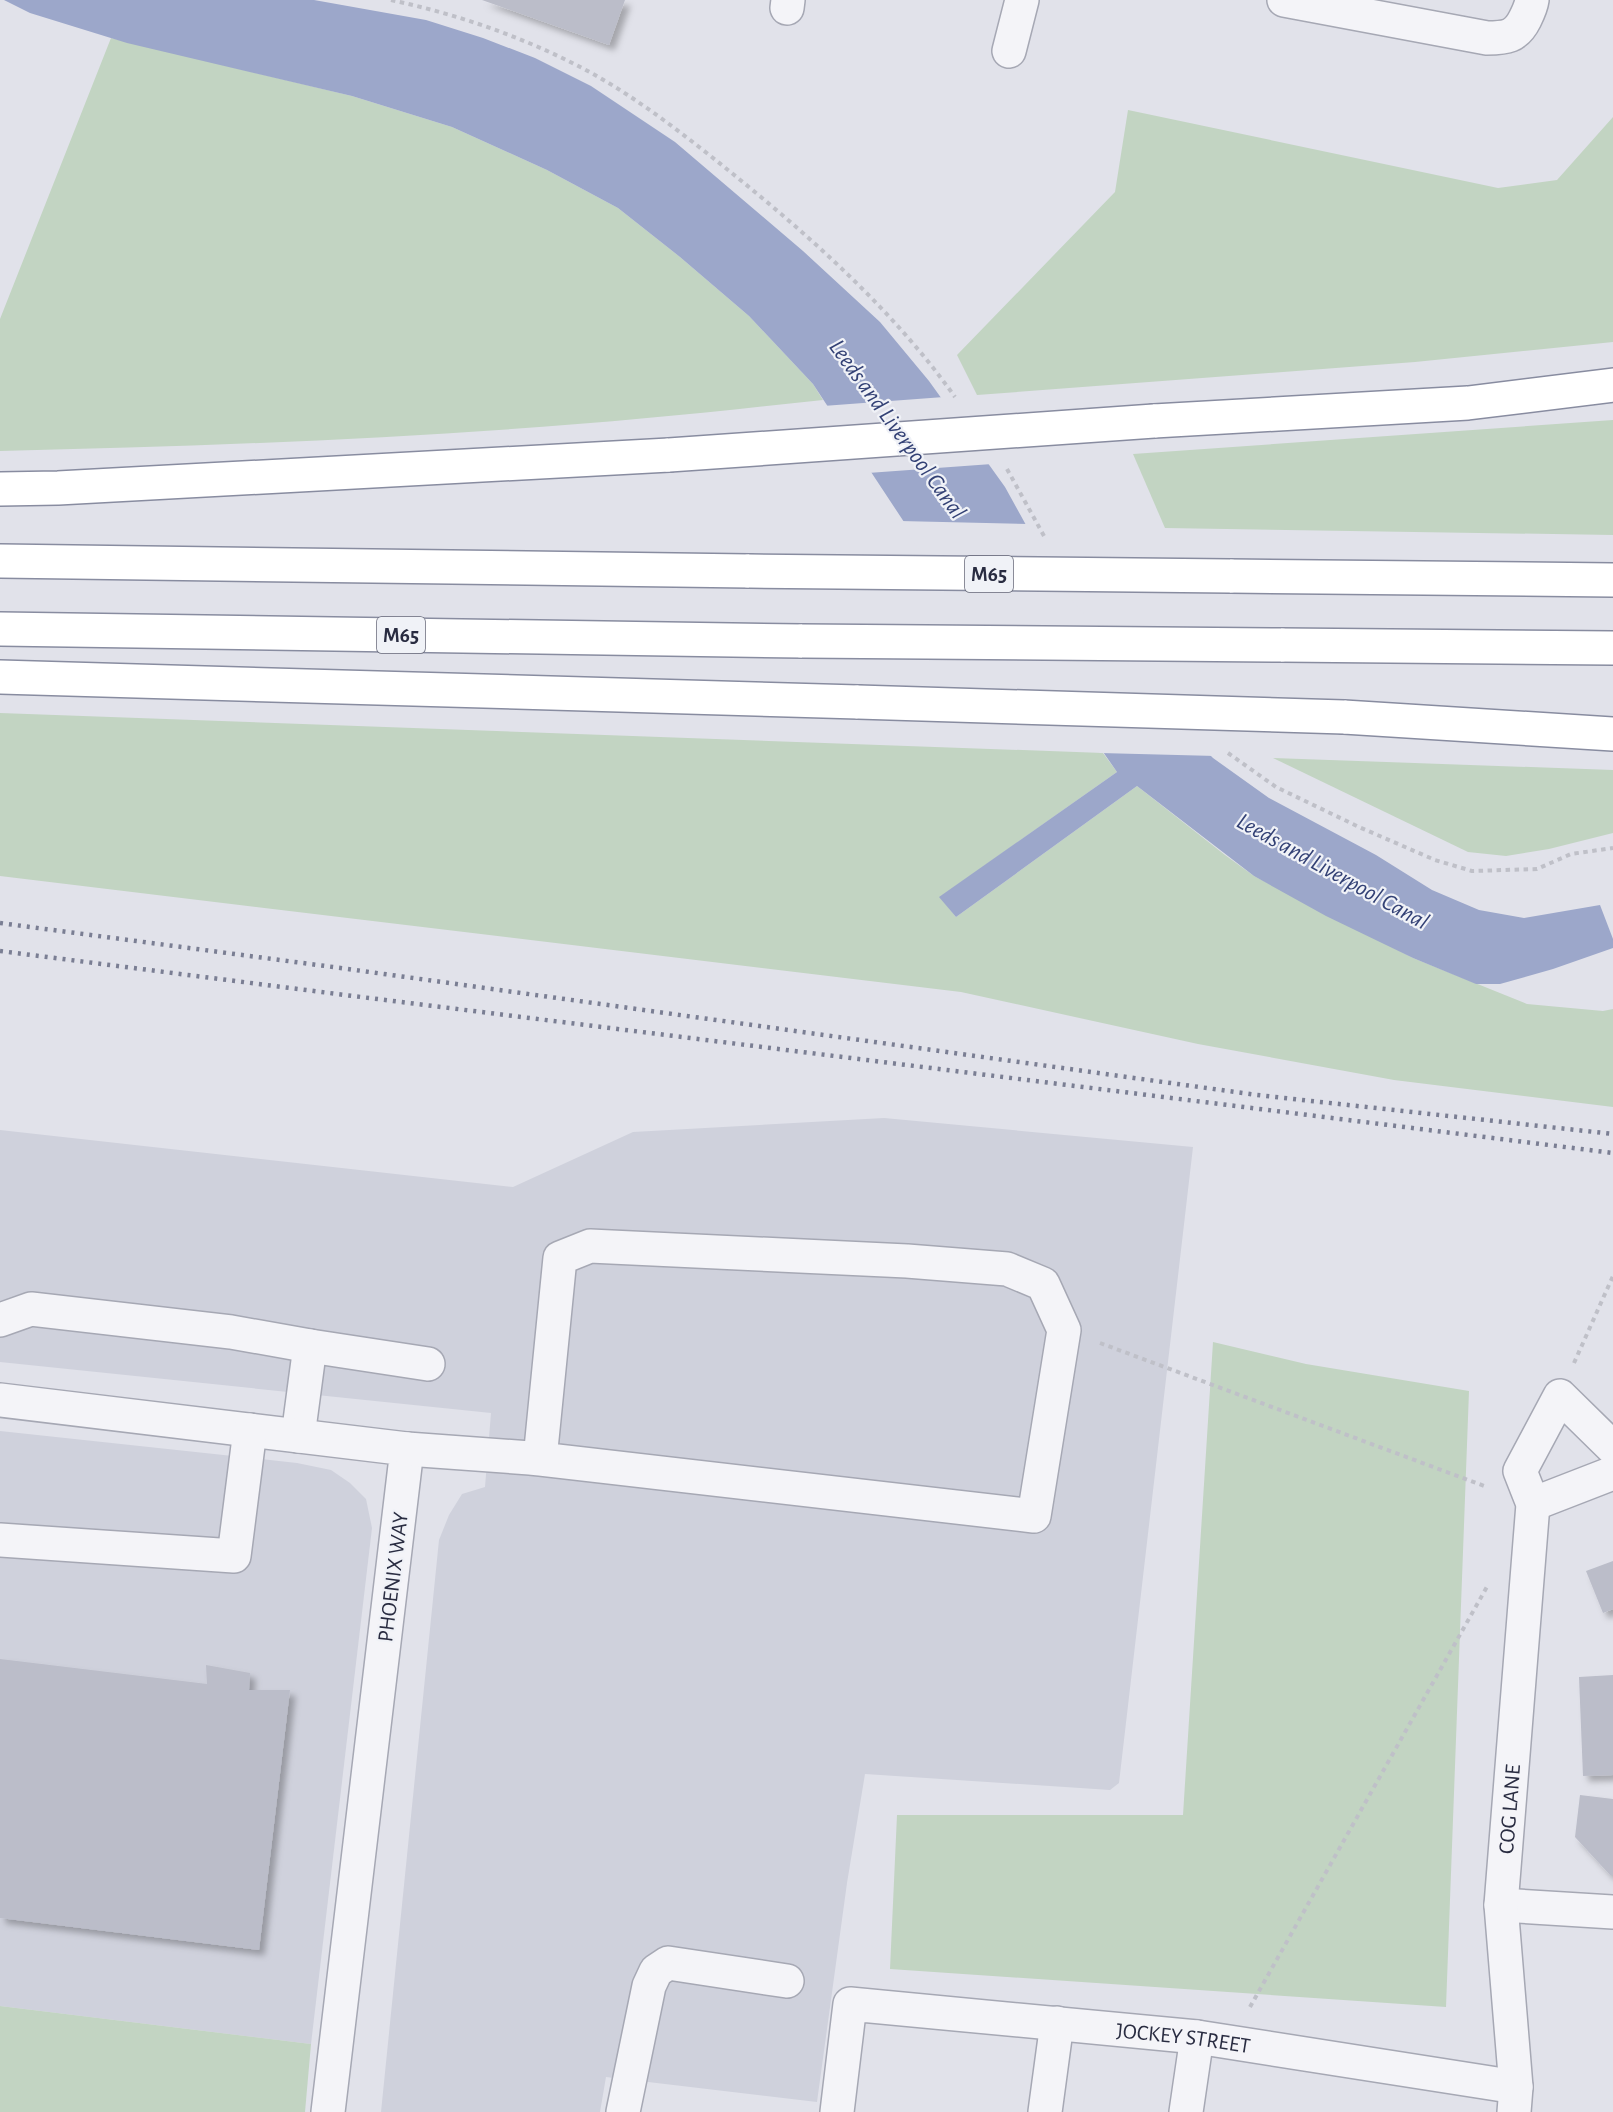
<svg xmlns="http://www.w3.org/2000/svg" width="1613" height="2112" viewBox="0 0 1613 2112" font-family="'Alegreya Sans',sans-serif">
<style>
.built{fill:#cfd1dc}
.green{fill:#c2d4c2}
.water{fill:#9ca7ca}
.pier{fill:#e1e2ea}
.building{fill:#bbbdc9;filter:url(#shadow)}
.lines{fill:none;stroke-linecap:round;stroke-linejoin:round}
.minor-casing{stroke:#a6a8b4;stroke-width:36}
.highway-casing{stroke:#888ca0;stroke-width:36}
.path{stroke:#bfc0c8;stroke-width:4;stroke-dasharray:4.5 4.5;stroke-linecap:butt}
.minor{stroke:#f4f4f8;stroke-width:33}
.highway{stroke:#fff;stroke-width:33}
.rail{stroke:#7a7e93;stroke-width:4.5;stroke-dasharray:3 6;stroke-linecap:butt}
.highway-bridge-casing{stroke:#888ca0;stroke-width:36;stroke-linecap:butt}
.highway-bridge{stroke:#fff;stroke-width:33}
.labels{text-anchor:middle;stroke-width:4.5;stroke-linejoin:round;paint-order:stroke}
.shield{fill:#f0f2f7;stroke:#656778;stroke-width:1.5}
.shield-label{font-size:21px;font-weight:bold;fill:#292c41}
.street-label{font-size:22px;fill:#292c41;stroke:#f0f2f7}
.water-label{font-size:24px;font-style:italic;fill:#334175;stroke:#f0f2f7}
</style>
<defs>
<filter id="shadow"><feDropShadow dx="5.5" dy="5.5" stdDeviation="3" flood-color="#0004"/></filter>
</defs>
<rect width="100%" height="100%" fill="#e1e2ea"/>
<g class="built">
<polygon points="884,1118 1193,1147 1119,1783 1110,1790 865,1774 847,1883 817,2102 606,2077 600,2112 381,2112 439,1540 449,1515 462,1494 485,1487 491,1413 0,1362 0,1130 513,1187 633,1132"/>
<polygon points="0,1431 297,1463 331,1470 350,1483 366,1499 372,1528 311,2044 0,2006"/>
</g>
<g class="green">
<path d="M111 38 352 96 452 127 547 170 618 208 680 257 749 316 813 384 823 400C764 406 706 413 647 418 432 438 216 446 0 451V319Z"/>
<polygon points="1128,110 1498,188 1557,180 1613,117 1613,342 1415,362 977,395 957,355 1115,192"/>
<polygon points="1613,420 1613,535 1165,528 1133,454"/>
<polygon points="0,713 1103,753 1117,772 940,897 956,917 1137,786 1225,855 1254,876 1413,958 1527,1004 1603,1011 1613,1009 1613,1107 1394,1080 1198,1044 961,992 0,876"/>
<polygon points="1273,758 1613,770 1613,833 1549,849 1506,856 1468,852"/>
<polygon points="1213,1342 1306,1364 1469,1391 1446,2007 890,1969 897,1815 1183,1815"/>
<polygon points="0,2006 311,2044 305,2112 0,2112"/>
</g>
<polygon class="water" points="4,0 314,0 426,20 483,38 535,58 591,86 675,142 803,251 880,322 929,381 1005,487 1068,601 1162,707 1213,758 1269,798 1376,855 1432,890 1479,910 1524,918 1600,905 1613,939 1613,948 1553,969 1500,984 1476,984 1413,958 1326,916 1254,876 1137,786 956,917 939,897 1117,772 1101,749 968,619 813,384 749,316 680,257 618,208 547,170 452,127 352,96 127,43 30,13"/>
<g class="pier">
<polygon points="944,397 992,464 868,473 823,406"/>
<polygon points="900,521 1029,524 1071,599 1164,705 1216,756 1100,753 966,621"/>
</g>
<g class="building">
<polygon points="482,0 625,0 609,45"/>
<polygon points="1613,1561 1613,1609 1603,1613 1586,1571"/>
<polygon points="0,1659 207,1684 206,1665 250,1673 249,1690 290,1690 259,1950 0,1918"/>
<polygon points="1613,1675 1613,1775 1583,1776 1579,1677"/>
<polygon points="1580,1795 1613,1799 1613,1875 1610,1875 1575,1837"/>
</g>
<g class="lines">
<defs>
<g id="minor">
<path d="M1284 0 1487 38C1506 38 1516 37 1525 19 1528 13 1531 7 1532 0"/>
<polyline points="787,8 788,0"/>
<polyline points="1009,51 1022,0"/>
<polyline points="0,1320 31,1309 231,1332 310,1346 298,1436"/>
<polyline points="310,1346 428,1364"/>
<polyline points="0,1400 407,1449 328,2112"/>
<polyline points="407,1449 530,1458 540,1459 1034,1516 1064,1330 1043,1284 1007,1269 907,1261 590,1246 560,1258 540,1459"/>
<polyline points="1533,1504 1613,1473"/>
<polyline points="0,1540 234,1556 250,1430"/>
<polyline points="1501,1905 1613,1912"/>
<polyline points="623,2112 649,1986 656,1971 668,1963 787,1981"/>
<path id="s1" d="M837 2112 850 2004 1197 2037 1516 2087"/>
<polyline points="1045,2112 1057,2023"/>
<polyline points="1186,2112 1197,2037"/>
<path id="s2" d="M1514 2112 1516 2087 1501 1905 1533 1504 1520 1471 1560 1396 1613 1448"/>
</g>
<g id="highway">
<polyline points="1154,421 1468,403 1613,385"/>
<polyline points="0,489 58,488 669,455"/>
<polyline points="0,561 749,571"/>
<polyline points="1230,576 1613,580"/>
<polyline points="0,629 802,641"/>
<polyline points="1281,645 1613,648"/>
<polyline points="0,677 858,702"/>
<polyline points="1344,717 1613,734"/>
</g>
</defs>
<use href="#minor" class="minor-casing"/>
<use href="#highway" class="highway-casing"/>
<g class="path">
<path d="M391 0C461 15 532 40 595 75 641 101 687 137 728 170 811 237 893 310 955 397"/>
<polyline points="1007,469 1044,536"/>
<polyline points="1228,753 1276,787 1359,827 1435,860 1472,871 1537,869 1571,854 1613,848"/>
<polyline points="1100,1343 1487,1487"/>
<polyline points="1574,1363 1613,1276"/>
<polyline points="1250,2007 1488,1585"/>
</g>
<use href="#minor" class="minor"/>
<use href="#highway" class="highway"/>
<g class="rail">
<polyline points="0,923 348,969 1257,1095 1613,1134"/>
<polyline points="0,951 345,995 1613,1153"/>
</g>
<defs>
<g id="highway-bridge">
<polyline points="669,455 1154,421"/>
<polyline points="749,571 1230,576"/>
<polyline points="802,641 1281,645"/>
<polyline points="858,702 1344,717"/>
</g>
</defs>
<use href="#highway-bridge" class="highway-bridge-casing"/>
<use href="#highway-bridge" class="highway-bridge"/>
</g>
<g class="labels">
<g class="shield">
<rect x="965" y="556" width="48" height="36" rx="4.5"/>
<rect x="377" y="617" width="48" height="36" rx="4.5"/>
</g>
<g class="shield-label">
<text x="989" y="581">M65</text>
<text x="401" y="642">M65</text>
</g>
<g class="street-label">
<text transform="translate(392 1577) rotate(-83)" y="8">PHOENIX WAY</text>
<text dy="8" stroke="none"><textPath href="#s2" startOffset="304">COG LANE</textPath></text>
<text dy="8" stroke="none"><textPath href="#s1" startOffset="444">JOCKEY STREET</textPath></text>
</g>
<g class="water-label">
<text transform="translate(898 429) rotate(54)" y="8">Leeds and Liverpool Canal</text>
<text transform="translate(1333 871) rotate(29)" y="8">Leeds and Liverpool Canal</text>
</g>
</g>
</svg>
